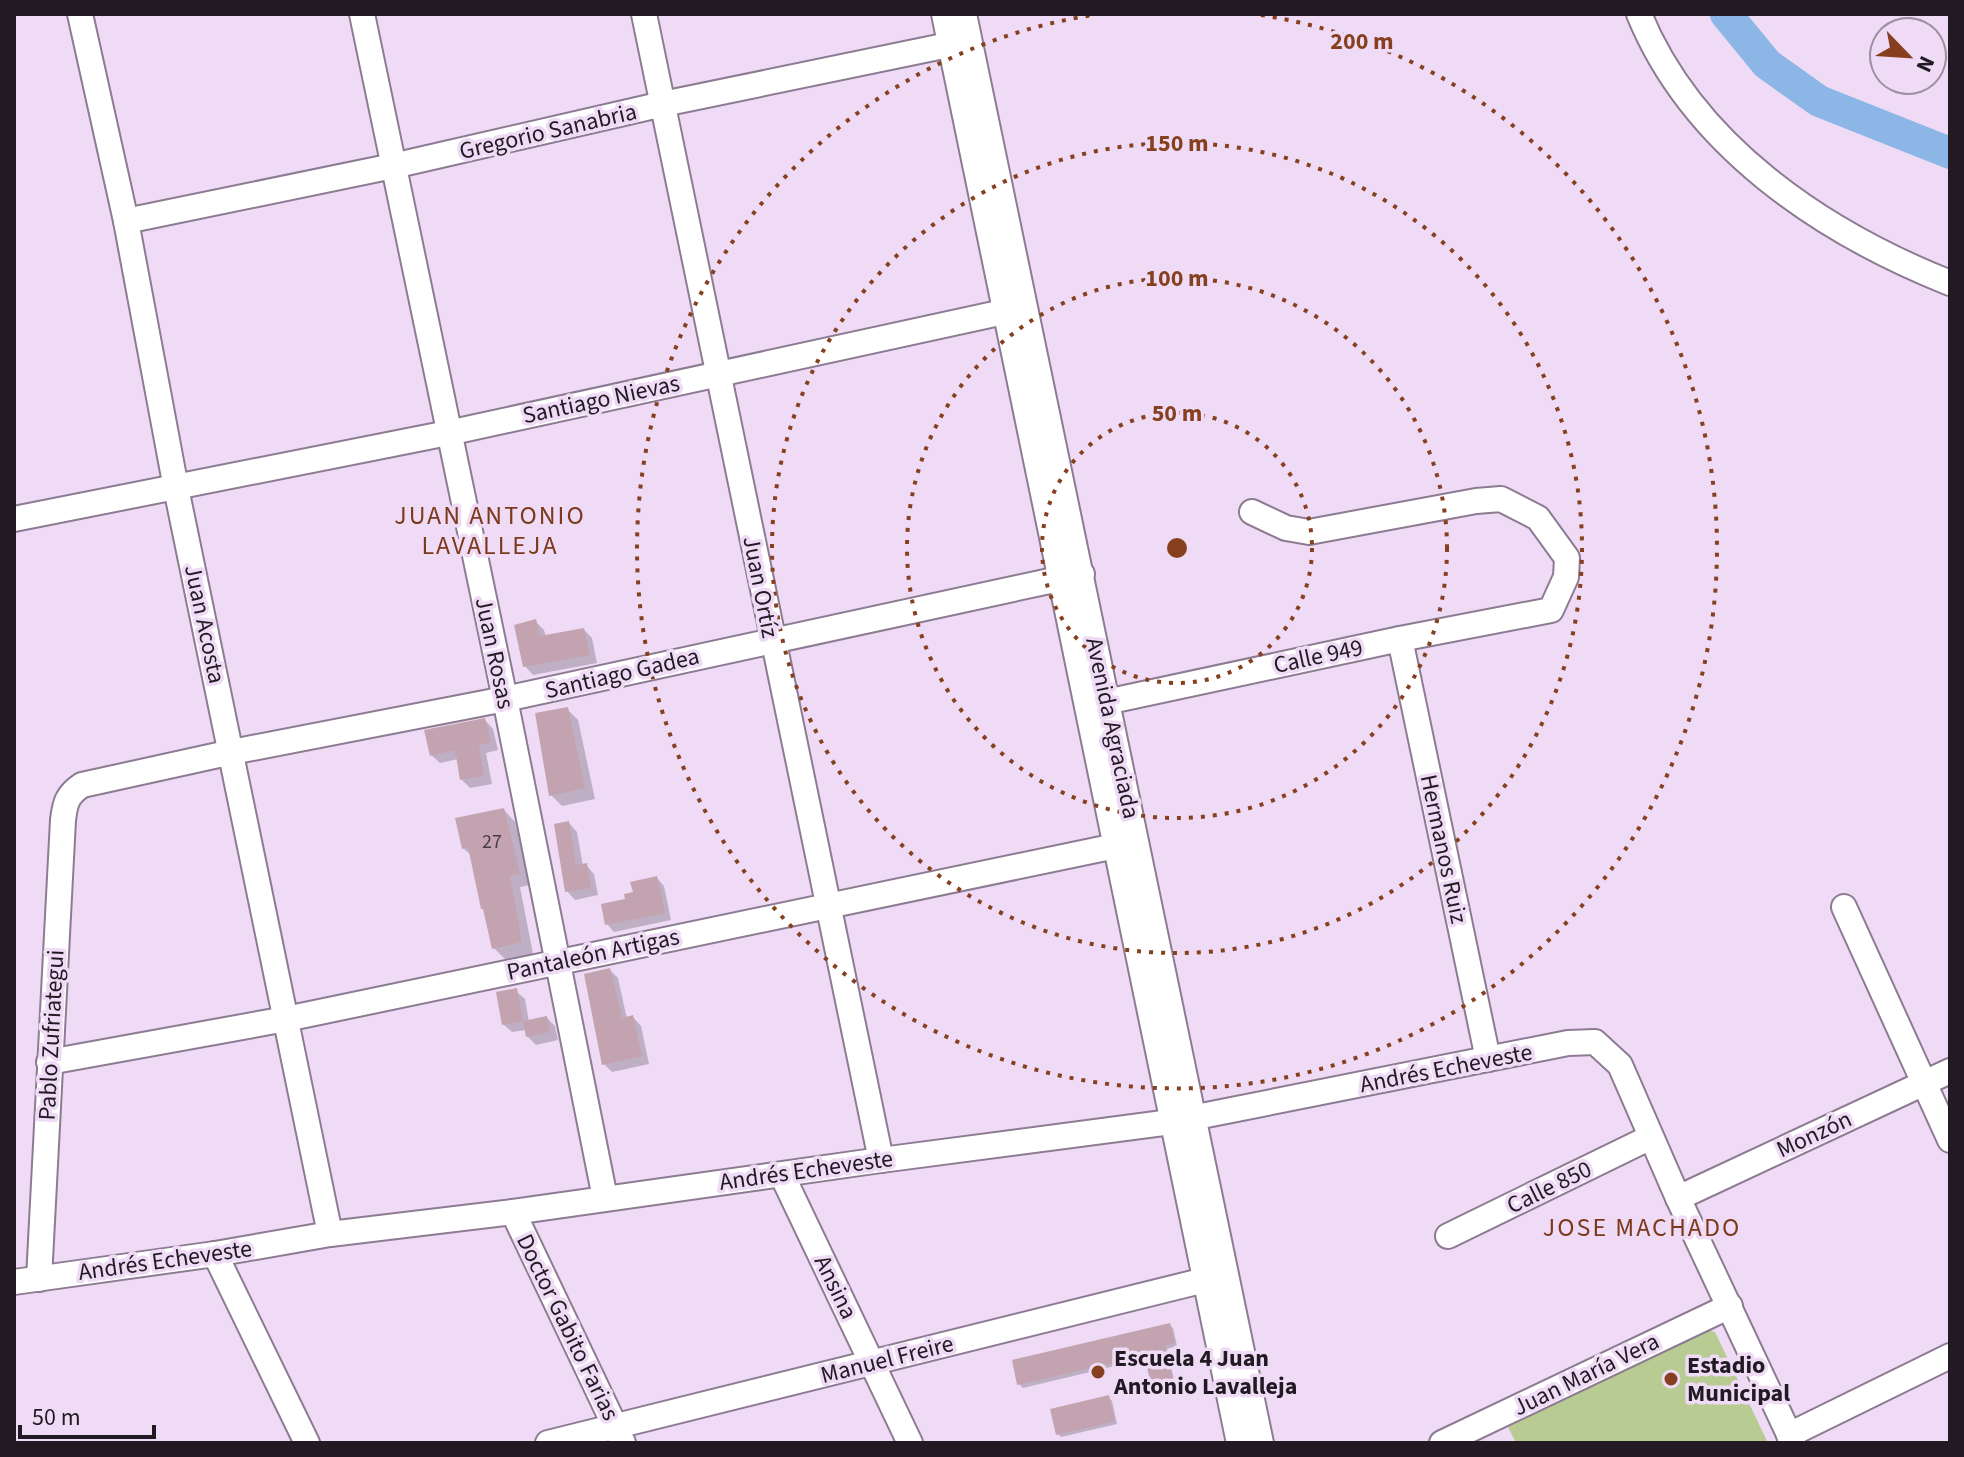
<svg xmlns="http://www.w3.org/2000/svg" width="1964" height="1457" viewBox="0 0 1964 1457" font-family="'Source Sans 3',sans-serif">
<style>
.green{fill:#b7cb92}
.shadow{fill:#0003}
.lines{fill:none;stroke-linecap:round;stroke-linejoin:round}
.river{stroke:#8cb6e5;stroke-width:32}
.building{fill:#c3a3b0}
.minor-casing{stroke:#8d7b92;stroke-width:28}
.minor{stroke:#fff;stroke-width:24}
.ring{fill:none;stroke:#87401f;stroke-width:4;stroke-dasharray:4 8}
.poi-dot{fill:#87401f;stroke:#efdbf5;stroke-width:3}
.labels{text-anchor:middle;stroke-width:7;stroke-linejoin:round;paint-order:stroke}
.number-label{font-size:20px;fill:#4a3c46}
.street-label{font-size:24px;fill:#211a23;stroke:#efdbf5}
.poi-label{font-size:24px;font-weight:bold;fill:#211a23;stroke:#efdbf5;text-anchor:start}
.neighbourhood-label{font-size:26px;letter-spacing:2px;fill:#7b3a1c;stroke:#efdbf5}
.centre{fill:#87401f;stroke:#efdbf5;stroke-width:4}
.ring-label{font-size:24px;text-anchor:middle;font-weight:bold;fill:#87401f;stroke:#efdbf5;stroke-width:7;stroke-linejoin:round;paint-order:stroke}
</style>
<rect width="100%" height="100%" fill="#efdbf5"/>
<polygon class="green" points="1706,1330 1715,1332 1768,1443 1516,1443 1508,1427"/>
<g class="shadow">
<polygon points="536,622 544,630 546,637 584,630 592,638 597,663 533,675 525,666"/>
<polygon points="567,709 578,720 595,799 562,806 551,795"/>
<polygon points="485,720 493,729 498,750 486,753 492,784 470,788 462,780 458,759 440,763 431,755"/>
<polygon points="504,810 515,822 530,885 520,887 533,954 506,960 494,948 472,856 463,848"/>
<polygon points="569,823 577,832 583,866 586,865 594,874 598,895 575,900 567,891"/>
<polygon points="657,878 664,886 671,920 614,932 607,924 635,894"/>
<polygon points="610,970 618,978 627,1019 633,1017 641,1026 649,1064 612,1072 604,1064"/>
<polygon points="516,991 525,999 529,1022 547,1018 555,1026 558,1040 536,1045 527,1036 526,1030 512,1032 503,1024"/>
<polygon points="1170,1325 1173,1328 1177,1346 1167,1349 1177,1393 1158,1397 1155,1393 1146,1353 1114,1361 1115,1366 1023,1388 1019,1384"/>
<polygon points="1108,1397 1112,1401 1117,1424 1061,1437 1058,1434"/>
</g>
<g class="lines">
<polyline class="river" points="1726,14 1767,64 1819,101 1950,153"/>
</g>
<g class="building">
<polygon points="536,619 540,636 584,628 590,655 523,667 514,625"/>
<polygon points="568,707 585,788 549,796 535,713"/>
<polygon points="485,718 491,742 479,745 484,776 460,780 455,750 430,756 424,730"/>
<polygon points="504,808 520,874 510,876 522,942 492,949 483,909 481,909 468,847 462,849 455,818"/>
<polygon points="569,821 576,865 587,863 591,888 565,892 554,824"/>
<polygon points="657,876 665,913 605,925 601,904 625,899 624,894 633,892 630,882"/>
<polygon points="610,968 622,1018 633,1015 642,1056 602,1065 584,974"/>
<polygon points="517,988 523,1021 502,1025 496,992"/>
<polygon points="547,1016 550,1032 526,1037 523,1021"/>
<polygon points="1170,1323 1175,1343 1165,1345 1175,1389 1153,1394 1143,1350 1112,1358 1113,1363 1017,1385 1012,1360"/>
<polygon points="1109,1395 1115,1421 1056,1435 1050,1409"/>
</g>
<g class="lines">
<defs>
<g id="minor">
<polyline points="80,14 126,221 176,488 330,1234"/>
<polyline points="362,14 505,699 605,1198"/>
<polyline points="644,14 881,1160"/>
<polyline points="944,14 1239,1443"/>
<polyline points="964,14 1261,1443"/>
<path d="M1639 14C1693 146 1822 232 1950 283"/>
<polyline points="126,221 393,166 663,104 963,42"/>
<polyline points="14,519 448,433 1022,308"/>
<polyline points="1400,639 1488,1059"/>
<polyline points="1092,705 1400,639 1551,610 1566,577 1567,558 1538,518 1501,499 1476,501 1309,532 1286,528 1252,512"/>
<polyline points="1844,907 1950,1140"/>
<polyline points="49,1062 286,1019 1130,843"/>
<polyline points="782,1175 910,1443"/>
<polyline points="1678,1198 1950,1071"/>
<polyline points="513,1212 623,1443"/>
<polyline points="1448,1236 1651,1137"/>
<polyline points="215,1254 307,1443"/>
<path d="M39 1279 63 820C65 803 67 795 82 785L232 752 505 699 1082 574"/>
<polyline points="14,1282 215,1254 330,1234 513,1212 881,1160 1171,1122 1568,1043 1595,1042 1620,1065 1678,1198 1793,1443"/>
<polyline points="1789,1435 1950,1356"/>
<polyline points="548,1443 1221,1276"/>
<polyline points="1442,1443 1730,1306"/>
</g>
</defs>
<use href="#minor" class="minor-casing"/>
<use href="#minor" class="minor"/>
</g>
<g class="ring">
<circle cx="1177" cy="548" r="135"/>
<circle cx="1177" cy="548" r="270"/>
<circle cx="1177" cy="548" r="405"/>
<path d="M1261 15A540 540 0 1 1 1093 15"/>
</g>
<g class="poi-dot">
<circle cx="1098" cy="1372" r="8"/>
<circle cx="1671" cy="1379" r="8"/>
</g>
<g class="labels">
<g class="number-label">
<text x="492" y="848">27</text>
</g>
<g class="street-label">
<text transform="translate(548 131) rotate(-13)" y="8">Gregorio Sanabria</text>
<text transform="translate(601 399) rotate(-12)" y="8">Santiago Nievas</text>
<text transform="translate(761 587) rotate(79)" y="8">Juan Ortíz</text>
<text transform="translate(205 624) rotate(78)" y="8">Juan Acosta</text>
<text transform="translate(495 653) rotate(78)" y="8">Juan Rosas</text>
<text transform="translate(1318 656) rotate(-12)" y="8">Calle 949</text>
<text transform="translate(622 673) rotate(-13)" y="8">Santiago Gadea</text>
<text transform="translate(1113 728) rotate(78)" y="8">Avenida Agraciada</text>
<text transform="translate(1444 849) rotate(78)" y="8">Hermanos Ruiz</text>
<text transform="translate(593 954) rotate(-12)" y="8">Pantaleón Artigas</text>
<text transform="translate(51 1035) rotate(-87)" y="8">Pablo Zufriategui</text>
<text transform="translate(1446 1068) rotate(-11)" y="8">Andrés Echeveste</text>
<text transform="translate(1814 1134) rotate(-25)" y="8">Monzón</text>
<text transform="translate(806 1170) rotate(-8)" y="8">Andrés Echeveste</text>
<text transform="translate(1549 1187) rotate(-26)" y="8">Calle 850</text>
<text transform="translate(165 1260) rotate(-8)" y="8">Andrés Echeveste</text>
<text transform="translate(836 1287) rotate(64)" y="8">Ansina</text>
<text transform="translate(568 1327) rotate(64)" y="8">Doctor Gabito Farias</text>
<text transform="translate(887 1359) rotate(-14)" y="8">Manuel Freire</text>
<text transform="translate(1586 1374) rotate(-26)" y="8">Juan María Vera</text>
</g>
<g class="poi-label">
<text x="1114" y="1366">Escuela 4 Juan<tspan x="1114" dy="28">Antonio Lavalleja</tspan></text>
<text x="1687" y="1373">Estadio<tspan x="1687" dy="28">Municipal</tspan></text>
</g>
<g class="neighbourhood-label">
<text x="490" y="524">JUAN ANTONIO<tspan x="490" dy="30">LAVALLEJA</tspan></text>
<text x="1642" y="1236">JOSE MACHADO</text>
</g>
</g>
<circle cx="1177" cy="548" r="12" class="centre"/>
<g class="ring-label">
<text x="1362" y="49">200 m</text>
<text x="1177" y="151">150 m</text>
<text x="1177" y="286">100 m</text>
<text x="1177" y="421">50 m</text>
</g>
<rect width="1964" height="1457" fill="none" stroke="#211a23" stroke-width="32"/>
<g transform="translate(1908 56) rotate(115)"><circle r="38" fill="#efdbf5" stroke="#9d8ea1" stroke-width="2"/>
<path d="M0-6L14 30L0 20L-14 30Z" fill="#87401f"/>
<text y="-12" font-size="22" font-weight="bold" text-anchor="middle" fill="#211a23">N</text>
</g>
<path d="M20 1425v12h134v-12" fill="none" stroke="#211a23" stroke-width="4"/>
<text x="32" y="1425" font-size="24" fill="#211a23" stroke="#efdbf5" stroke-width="6" paint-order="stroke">50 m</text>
</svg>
